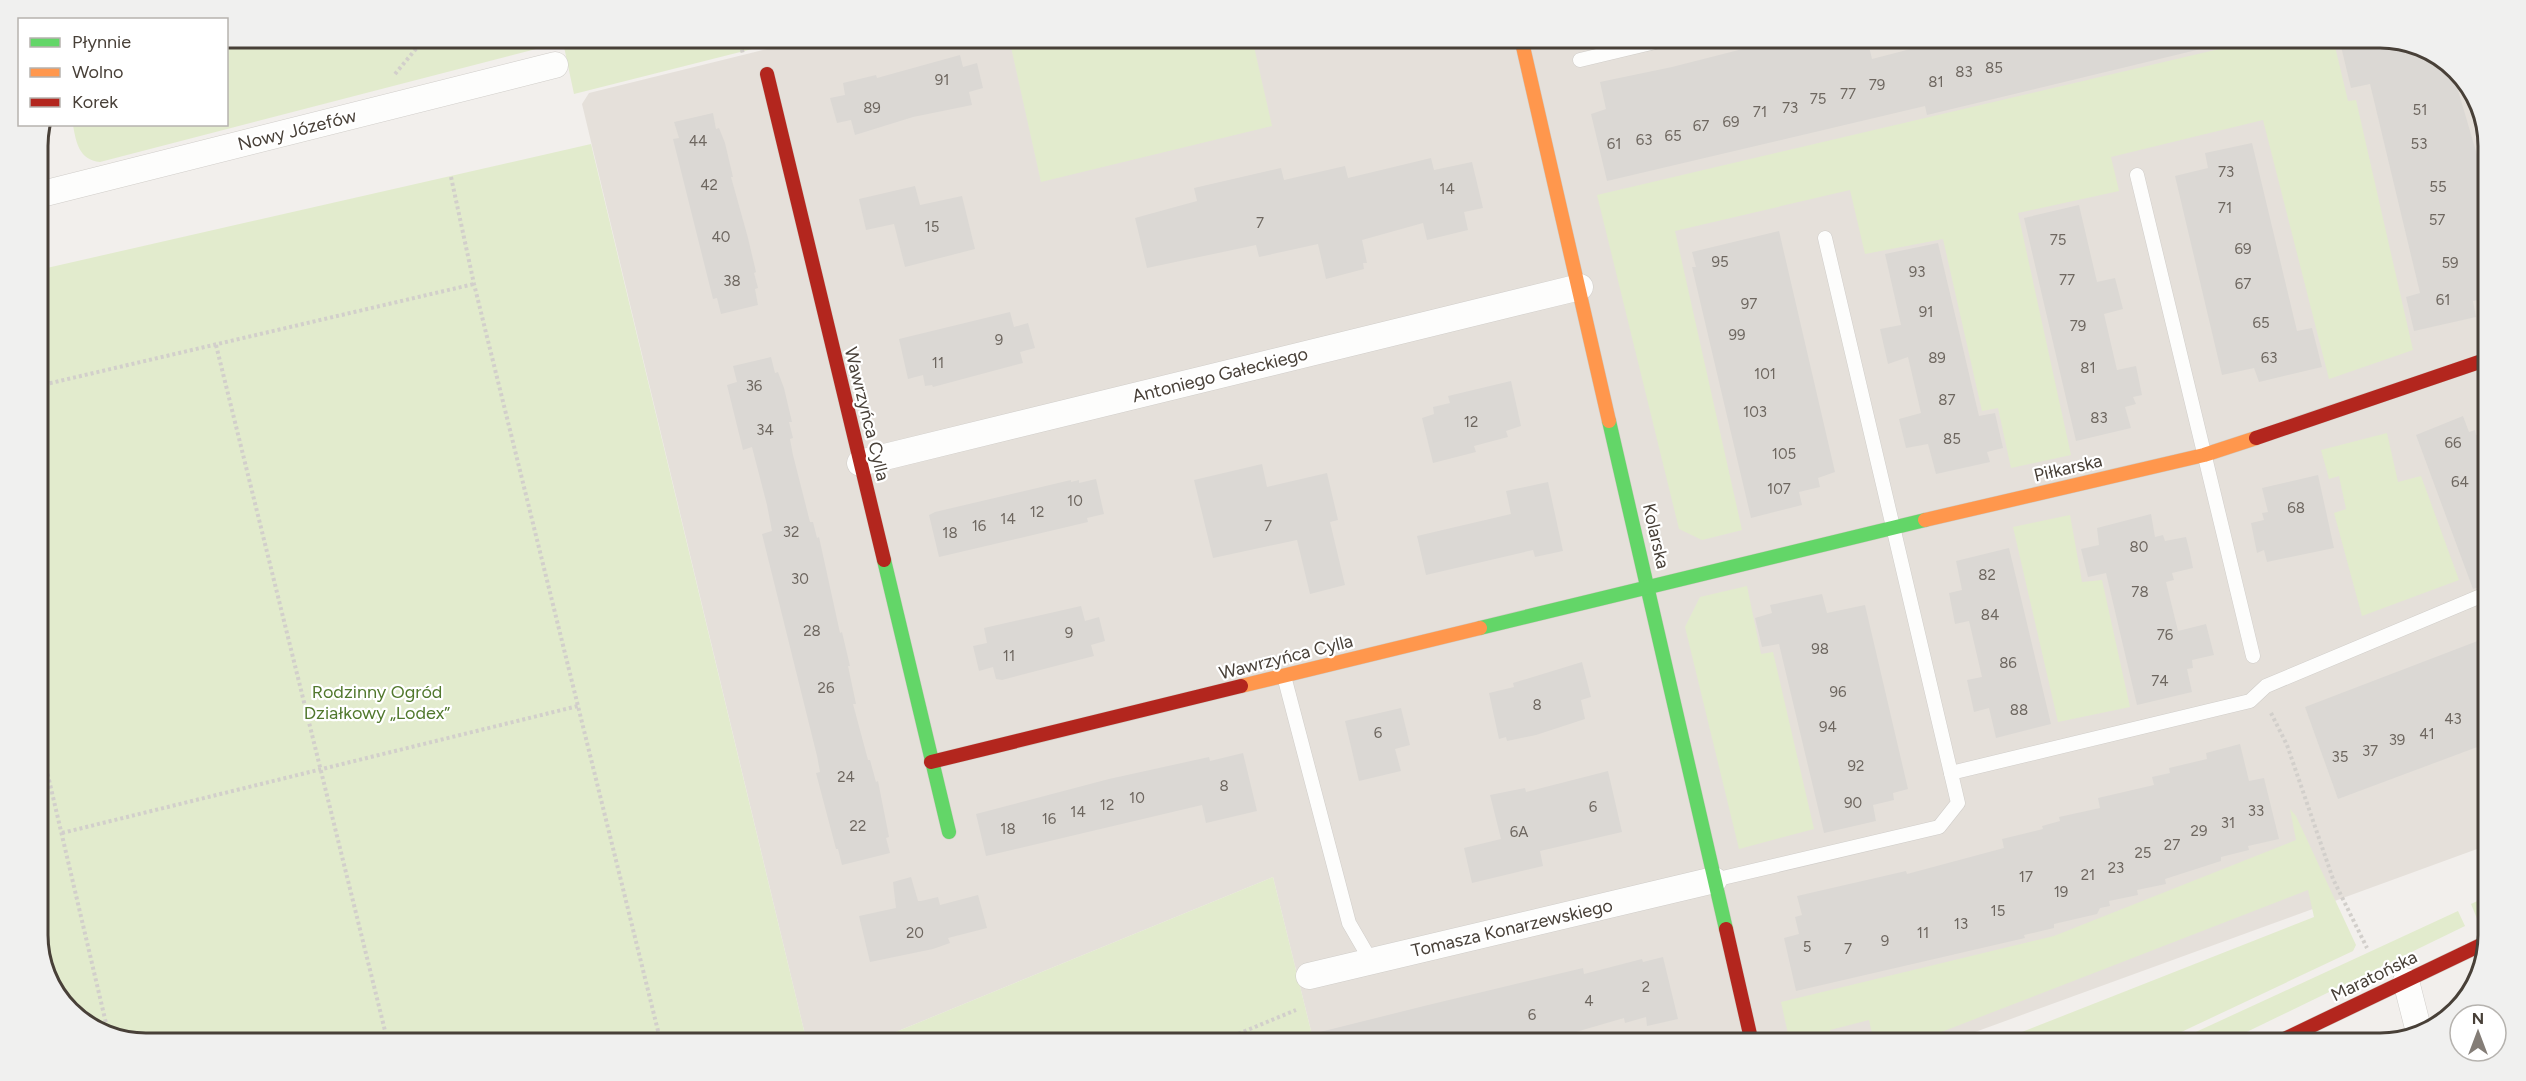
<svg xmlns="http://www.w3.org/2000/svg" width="2526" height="1081" viewBox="0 0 2526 1081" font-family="Figtree,sans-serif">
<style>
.residential{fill:#e5e0da}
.green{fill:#e2ebcd}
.building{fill:#dbd8d4}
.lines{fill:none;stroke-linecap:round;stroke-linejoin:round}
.lane-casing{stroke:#d0cdc9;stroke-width:15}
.street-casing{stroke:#d0cdc9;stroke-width:27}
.fast-casing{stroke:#d0cbc3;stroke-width:15}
.slow-casing{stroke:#d0cbc3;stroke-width:15}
.jam-casing{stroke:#d0cbc3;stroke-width:15}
.path{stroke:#d2cfcb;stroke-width:4;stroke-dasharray:3 3;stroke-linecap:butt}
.lane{stroke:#fdfdfc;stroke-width:14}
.street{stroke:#fdfdfc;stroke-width:26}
.fast{stroke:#63d668;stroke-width:14}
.slow{stroke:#ff974d;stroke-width:14}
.jam{stroke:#b3261e;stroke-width:14}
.labels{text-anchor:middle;stroke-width:4.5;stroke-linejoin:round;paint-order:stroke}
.number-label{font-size:15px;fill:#6e6760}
.street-label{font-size:18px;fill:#484038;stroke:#fff}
.park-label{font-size:18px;fill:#51782d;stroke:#fff}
.rim{fill:none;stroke:#484038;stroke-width:3}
</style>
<rect width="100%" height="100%" fill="#f2efec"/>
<polygon class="residential" points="811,38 2379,38 2421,46 2466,80 2488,140 2488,845 1945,1043 1314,1043 1273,877 869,1043 807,1043 582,104 589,93"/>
<g class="green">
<path d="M227 38H796L574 94 563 42 100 162C79 160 76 142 73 125L226 124Z"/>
<polygon points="1009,38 1252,38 1272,126 1041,182"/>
<polygon points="2266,38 2333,38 2348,101 2356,100 2413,350 2329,379 2263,120 2111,157 2119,191 2018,213 2071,455 2011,468 1998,408 1982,411 1943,239 1865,254 1850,190 1675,231 1742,530 1702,540 1679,529 1597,195"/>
<polygon points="591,144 807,1043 147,1043 105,1035 60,1001 38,942 38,270"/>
<polygon points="2387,433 2398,482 2421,476 2459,580 2362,616 2334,513 2346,509 2339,476 2329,479 2321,450"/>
<polygon points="2070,515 2082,582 2102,580 2130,707 2058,722 2013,527"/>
<polygon points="1747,586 1761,654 1773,652 1814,829 1739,849 1685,627 1700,597"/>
<polygon points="2290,809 2296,816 2356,945 2353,951 2158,1043 1994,1043 2314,917 2308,890 1913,1043 1874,1043 1869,1020 1830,1030 1833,1043 1790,1043 1781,1002 2054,936 2296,840"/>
<polygon points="1273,877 1314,1043 869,1043"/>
<polygon points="2488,896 2488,917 2478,921 2471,904"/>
<polygon points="2458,911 2465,926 2224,1043 2172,1043"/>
</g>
<g class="building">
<polygon points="1786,38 1867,38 1872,59 1926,45 1925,38 2208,38 2209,47 1927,115 1925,106 1607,181 1591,114 1606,109 1600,82 1672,67"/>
<polygon points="2339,38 2379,38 2421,46 2452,70 2478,158 2488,210 2488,298 2473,301 2476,317 2414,331 2406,297 2420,293 2370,84 2351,88"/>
<polygon points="960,55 963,67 977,63 983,88 969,92 972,105 913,117 855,135 851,120 837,123 830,98 845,95 843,83 876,75 877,78"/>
<polygon points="713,113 716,129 719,128 725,143 733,177 731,177 748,238 756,272 754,273 758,288 755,289 758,305 721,314 717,298 713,299 673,139 679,138 674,122"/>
<polygon points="2252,143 2297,331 2312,328 2322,367 2259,382 2254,368 2222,375 2175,176 2208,168 2205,153"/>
<polygon points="1431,158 1434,170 1472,162 1483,208 1464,212 1468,230 1427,240 1423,223 1362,240 1367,263 1363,263 1364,269 1326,279 1318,244 1259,257 1256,245 1147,268 1135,218 1197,201 1194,188 1281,168 1284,180 1345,166 1348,178"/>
<polygon points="915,186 920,205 962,196 975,249 905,267 894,224 866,230 859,199"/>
<polygon points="2079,205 2097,282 2115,278 2123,309 2104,314 2117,370 2136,366 2142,395 2133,397 2136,404 2125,407 2131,428 2076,441 2024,218"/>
<polygon points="1779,231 1835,472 1818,478 1820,487 1799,492 1802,505 1751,518 1692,267 1696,267 1692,252"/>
<polygon points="1938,243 1979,416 1995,413 2003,448 1987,452 1990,462 1936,474 1928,444 1906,448 1899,419 1921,413 1908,357 1888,364 1880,329 1901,325 1885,254"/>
<polygon points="1010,312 1014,327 1028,323 1035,348 1020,352 1023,363 933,387 932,385 925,386 923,375 908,379 899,339"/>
<polygon points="771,357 775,373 778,372 784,388 792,422 789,422 793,438 790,439 793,455 810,522 813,522 817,538 819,537 840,633 842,632 850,666 848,666 856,704 853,704 868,760 870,760 876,782 878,781 889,837 886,838 890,853 842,865 838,849 836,849 816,773 820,772 817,756 762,534 772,531 767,505 752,447 743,450 727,385 737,382 733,366"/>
<polygon points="1511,381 1521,426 1506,431 1508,437 1474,446 1476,452 1433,463 1422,418 1434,414 1433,407 1450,403 1448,396"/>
<polygon points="2463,416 2469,432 2475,430 2476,435 2488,431 2488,584 2473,589 2416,435"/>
<polygon points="1262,464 1267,487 1327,473 1338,520 1330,522 1345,585 1310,594 1297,540 1213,558 1194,480"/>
<polygon points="2318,475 2334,548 2267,562 2264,550 2257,553 2251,523 2264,520 2262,513 2268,512 2262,488"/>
<polygon points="1096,479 1104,514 1087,518 1088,522 939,557 929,515 935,512 1071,480 1071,482 1079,480 1079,483"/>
<polygon points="1548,482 1563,551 1535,557 1533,550 1426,575 1417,536 1511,514 1506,491"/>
<polygon points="2151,514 2155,537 2163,535 2165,541 2186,537 2190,553 2193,568 2172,573 2174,580 2166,582 2178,631 2206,624 2214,655 2192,660 2193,668 2187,669 2192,692 2137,705 2106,573 2088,577 2081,549 2099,545 2097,528"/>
<polygon points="2009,548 2051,724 1996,738 1989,708 1974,712 1967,680 1982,677 1969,621 1955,624 1949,593 1962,590 1956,561"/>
<polygon points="1822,594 1827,613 1865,605 1908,789 1893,793 1894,800 1873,805 1876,821 1824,833 1779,644 1762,647 1755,618 1772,613 1770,605"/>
<polygon points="2488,603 2488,621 2485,622 2480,606"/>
<polygon points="1081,606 1085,621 1099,617 1105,641 1091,645 1094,656 1002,680 996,679 993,667 979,671 973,646 987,643 984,628"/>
<polygon points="2488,637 2488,743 2338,799 2305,707"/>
<polygon points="1582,662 1591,697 1581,700 1585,719 1536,735 1507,741 1506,737 1499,739 1489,693 1514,687 1513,683"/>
<polygon points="1401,708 1410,745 1395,749 1401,771 1359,781 1345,721"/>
<polygon points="2240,744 2249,781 2264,778 2279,839 2248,846 2249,850 2221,857 2221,861 2165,879 2166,884 2137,890 2138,895 2109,901 2110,906 2100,908 2097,914 2054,924 2054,928 2024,935 2025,938 1796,991 1784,938 1799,934 1795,917 1802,915 1797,896 1906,871 1907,874 2004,848 2002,839 2043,829 2042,826 2060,821 2059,817 2100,808 2098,798 2154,785 2152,777 2170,773 2169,768 2207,759 2206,753"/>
<polygon points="1243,753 1257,811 1206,823 1202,805 986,856 976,814 1109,779 1209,757 1210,761"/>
<polygon points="1608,771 1622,832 1540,851 1543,866 1472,883 1464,848 1501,839 1490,795 1525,788 1526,792"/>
<polygon points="911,877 918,901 921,901 938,897 940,905 978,895 987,928 948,938 950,943 933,949 870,962 859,916 896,908 893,882"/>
<polygon points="1663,957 1678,1019 1647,1026 1646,1017 1625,1023 1624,1018 1538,1043 1313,1043 1312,1034 1424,1006 1583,968 1584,974 1642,959 1643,962"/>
</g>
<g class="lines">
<defs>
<g id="lane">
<polyline points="1580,60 1672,38"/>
<polyline points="2137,175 2253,656"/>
<polyline points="1284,676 1349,923 1371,961"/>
<polyline points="1951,773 2250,701 2266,686 2488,593"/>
<polyline points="1714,880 1939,827 1958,803 1825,238"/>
</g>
<g id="street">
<polyline points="38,195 555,65"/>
<polyline points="860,463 1580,287"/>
<polyline points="1309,976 1714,880"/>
<polyline points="2406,981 2419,1032"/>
</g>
<g id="fast">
<polyline points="1609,421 1726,929"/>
<polyline points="884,560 949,832"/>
<polyline points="1480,628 1925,520"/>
</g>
<g id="slow">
<polyline points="1521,38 1609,421"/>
<polyline points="1925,520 2204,455 2256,438"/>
<polyline points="1241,686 1480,628"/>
</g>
<g id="jam">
<polyline points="767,74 884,560"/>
<polyline points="2256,438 2488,359"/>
<polyline points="931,762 1241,686"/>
<polyline points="1726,929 1752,1043"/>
<polyline points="2276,1043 2487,942"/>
</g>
</defs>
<use href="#lane" class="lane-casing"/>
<use href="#street" class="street-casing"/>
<use href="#fast" class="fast-casing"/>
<use href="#slow" class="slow-casing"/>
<use href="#jam" class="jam-casing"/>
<g class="path">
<polyline points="739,38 743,54"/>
<polyline points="395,74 425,38"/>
<polyline points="451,177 474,284 661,1043"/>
<polyline points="216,345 388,1043"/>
<polyline points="38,386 474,284"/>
<polyline points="2271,713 2287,745 2333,879 2367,948"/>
<polyline points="38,733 109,1036"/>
<polyline points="62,833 578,706"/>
<polyline points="1216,1043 1296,1010"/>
</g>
<use href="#lane" class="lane"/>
<use href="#street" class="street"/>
<use href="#fast" class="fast"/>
<use href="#slow" class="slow"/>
<use href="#jam" class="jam"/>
</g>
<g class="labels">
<g class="number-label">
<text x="1994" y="73">85</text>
<text x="1964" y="77">83</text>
<text x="942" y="85">91</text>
<text x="1936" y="87">81</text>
<text x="1877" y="90">79</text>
<text x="1848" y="99">77</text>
<text x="1818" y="104">75</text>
<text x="872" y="113">89</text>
<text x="1790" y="113">73</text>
<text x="2420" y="115">51</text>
<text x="1760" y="117">71</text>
<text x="1731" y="127">69</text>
<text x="1701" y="131">67</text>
<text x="1673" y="141">65</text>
<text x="1644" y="145">63</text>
<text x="698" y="146">44</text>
<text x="1614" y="149">61</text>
<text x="2419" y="149">53</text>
<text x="2226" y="177">73</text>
<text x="709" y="190">42</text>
<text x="2438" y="192">55</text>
<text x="1447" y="194">14</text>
<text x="2225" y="213">71</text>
<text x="2437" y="225">57</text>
<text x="1260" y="228">7</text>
<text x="932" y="232">15</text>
<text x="721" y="242">40</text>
<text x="2058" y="245">75</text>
<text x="2243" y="254">69</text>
<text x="1720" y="267">95</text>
<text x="2450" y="268">59</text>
<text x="1917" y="277">93</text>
<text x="2067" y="285">77</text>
<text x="732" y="286">38</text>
<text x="2243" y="289">67</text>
<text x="2443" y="305">61</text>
<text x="1749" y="309">97</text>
<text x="1926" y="317">91</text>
<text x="2261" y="328">65</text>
<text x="2078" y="331">79</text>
<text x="1737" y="340">99</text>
<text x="999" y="345">9</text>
<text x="1937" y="363">89</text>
<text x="2269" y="363">63</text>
<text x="938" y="368">11</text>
<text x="2088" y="373">81</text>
<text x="1765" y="379">101</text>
<text x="754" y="391">36</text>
<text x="1947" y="405">87</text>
<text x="1755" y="417">103</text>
<text x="2099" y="423">83</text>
<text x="1471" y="427">12</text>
<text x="765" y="435">34</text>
<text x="1952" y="444">85</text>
<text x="2453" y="448">66</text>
<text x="1784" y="459">105</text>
<text x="2460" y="487">64</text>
<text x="1779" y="494">107</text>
<text x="1075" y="506">10</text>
<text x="2296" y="513">68</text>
<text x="1037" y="517">12</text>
<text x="1008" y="524">14</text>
<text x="979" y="531">16</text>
<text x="1268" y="531">7</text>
<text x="791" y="537">32</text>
<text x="950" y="538">18</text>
<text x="2139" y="552">80</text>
<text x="1987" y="580">82</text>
<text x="800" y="584">30</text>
<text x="2140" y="597">78</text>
<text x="1990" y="620">84</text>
<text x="812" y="636">28</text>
<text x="1069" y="638">9</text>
<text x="2165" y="640">76</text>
<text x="1820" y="654">98</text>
<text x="1009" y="661">11</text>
<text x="2008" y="668">86</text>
<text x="2160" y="686">74</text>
<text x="826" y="693">26</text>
<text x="1838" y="697">96</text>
<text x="1537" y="710">8</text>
<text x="2019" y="715">88</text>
<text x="2453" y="724">43</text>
<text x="1828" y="732">94</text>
<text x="1378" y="738">6</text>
<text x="2427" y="739">41</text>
<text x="2397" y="745">39</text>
<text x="2370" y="756">37</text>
<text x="2340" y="762">35</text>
<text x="1856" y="771">92</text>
<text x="846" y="782">24</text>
<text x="1224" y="791">8</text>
<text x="1137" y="803">10</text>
<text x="1853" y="808">90</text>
<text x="1107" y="810">12</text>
<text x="1593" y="812">6</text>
<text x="2256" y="816">33</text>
<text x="1078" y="817">14</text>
<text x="1049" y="824">16</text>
<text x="2228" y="828">31</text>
<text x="858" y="831">22</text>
<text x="1008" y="834">18</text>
<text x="2199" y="836">29</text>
<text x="1519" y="837">6A</text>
<text x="2172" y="850">27</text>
<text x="2143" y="858">25</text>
<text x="2116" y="873">23</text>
<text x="2088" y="880">21</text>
<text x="2026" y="882">17</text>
<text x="2061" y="897">19</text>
<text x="1998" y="916">15</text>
<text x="1961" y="929">13</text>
<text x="915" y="938">20</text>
<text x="1923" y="938">11</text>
<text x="1885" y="946">9</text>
<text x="1807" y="952">5</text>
<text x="1848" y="954">7</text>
<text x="1646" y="992">2</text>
<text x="1589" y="1006">4</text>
<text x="1532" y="1020">6</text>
</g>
<g class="street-label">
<text transform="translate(297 130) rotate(-14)" y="6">Nowy Józefów</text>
<text transform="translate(1220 375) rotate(-14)" y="6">Antoniego Gałeckiego</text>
<text transform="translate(867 414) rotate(76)" y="6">Wawrzyńca Cylla</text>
<text transform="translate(2068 468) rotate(-13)" y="6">Piłkarska</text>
<text transform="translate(1656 536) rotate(77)" y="6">Kolarska</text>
<text transform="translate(1286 657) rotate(-14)" y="6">Wawrzyńca Cylla</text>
<text transform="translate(1512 928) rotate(-13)" y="6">Tomasza Konarzewskiego</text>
<text transform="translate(2374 976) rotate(-26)" y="6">Maratońska</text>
</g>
<g class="park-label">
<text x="377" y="698">Rodzinny Ogród<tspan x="377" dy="21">Działkowy „Lodex”</tspan></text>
</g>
</g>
<path d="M0 0H2526V1081H0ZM146 48H2380A98 98 0 0 1 2478 146V935A98 98 0 0 1 2380 1033H146A98 98 0 0 1 48 935V146A98 98 0 0 1 146 48Z" fill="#f0f0ef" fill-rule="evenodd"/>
<path class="rim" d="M146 48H2380A98 98 0 0 1 2478 146V935A98 98 0 0 1 2380 1033H146A98 98 0 0 1 48 935V146A98 98 0 0 1 146 48Z"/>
<rect x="18" y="18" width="210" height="108" fill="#ffffff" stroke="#b6b3af" stroke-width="1.5"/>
<rect x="30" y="38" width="30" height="9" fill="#63d668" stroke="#b6b3af" stroke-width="1.5"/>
<text x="72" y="48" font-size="18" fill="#484038">Płynnie</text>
<rect x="30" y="68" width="30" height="9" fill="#ff974d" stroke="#b6b3af" stroke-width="1.5"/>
<text x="72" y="78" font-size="18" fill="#484038">Wolno</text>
<rect x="30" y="98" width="30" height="9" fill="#b3261e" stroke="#b6b3af" stroke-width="1.5"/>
<text x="72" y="108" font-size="18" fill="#484038">Korek</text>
<g transform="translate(2478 1033)"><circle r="28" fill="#ffffff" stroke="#b6b3af" stroke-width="1.5"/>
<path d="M0-4.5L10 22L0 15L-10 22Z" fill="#847d77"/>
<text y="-9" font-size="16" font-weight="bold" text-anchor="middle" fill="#484038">N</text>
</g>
</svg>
